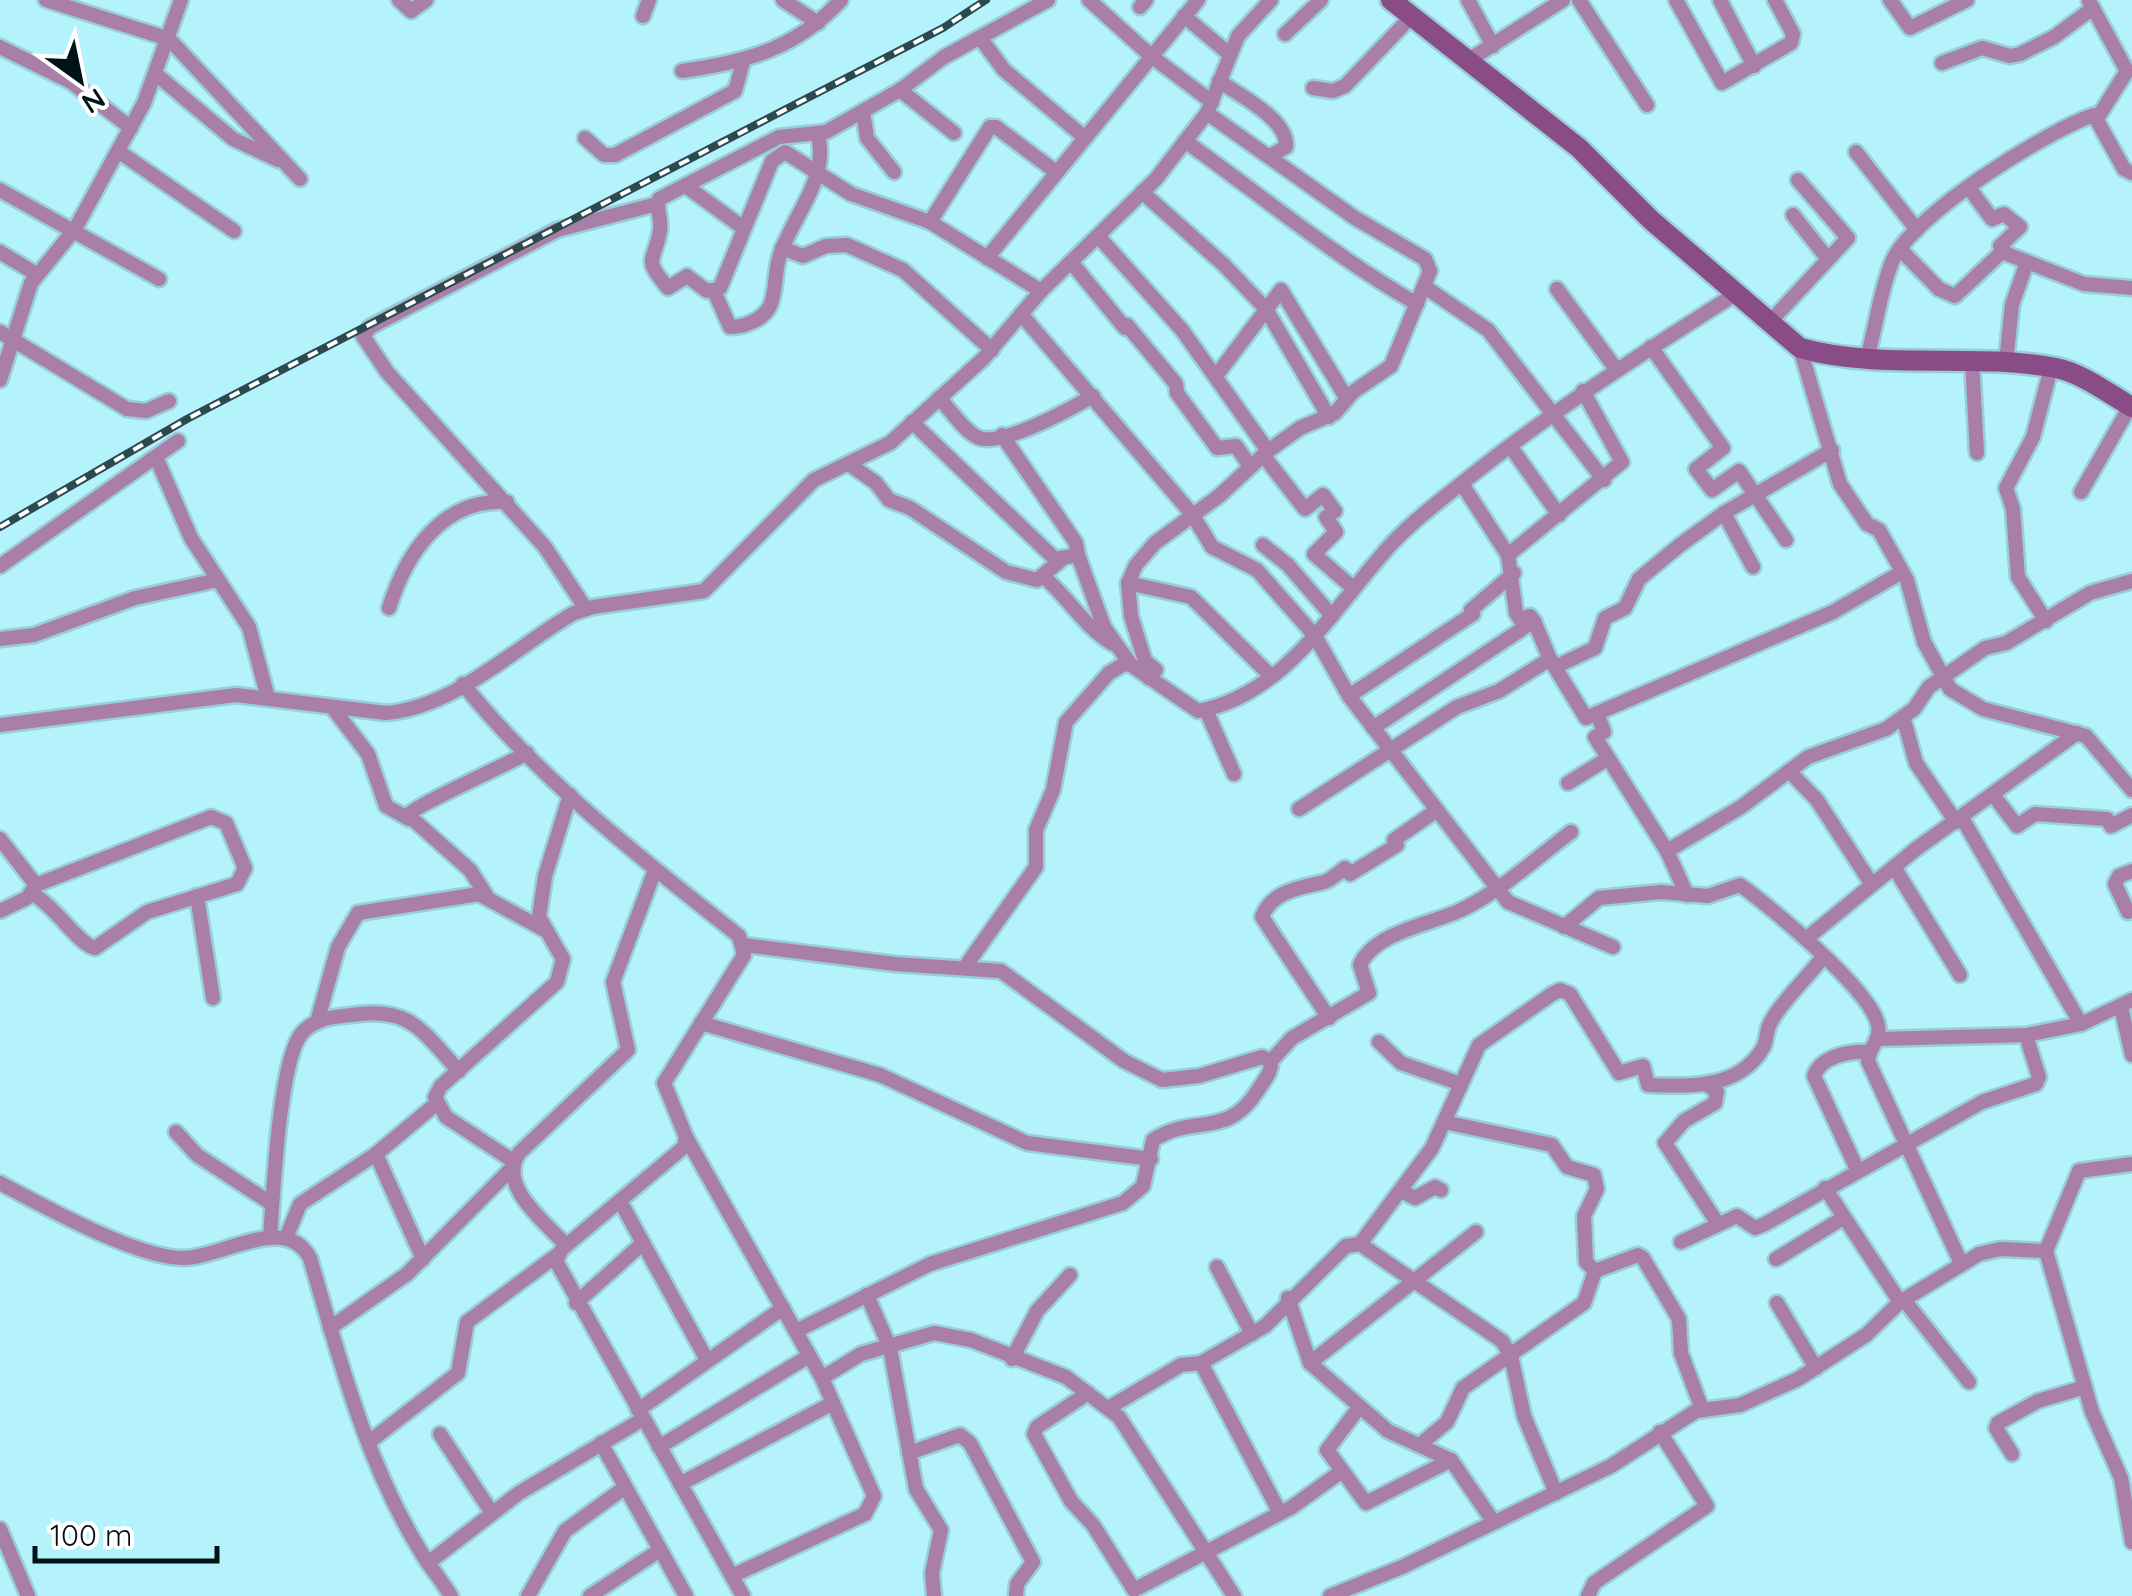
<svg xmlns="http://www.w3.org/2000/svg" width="2132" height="1596" viewBox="0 0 2132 1596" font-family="Quicksand,sans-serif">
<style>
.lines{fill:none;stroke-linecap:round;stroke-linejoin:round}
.minor-casing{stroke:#97ced7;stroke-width:19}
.secondary-casing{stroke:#97ced7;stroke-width:25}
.minor{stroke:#a97fa7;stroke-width:14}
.secondary{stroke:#894c87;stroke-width:20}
.rail-casing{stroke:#2c494e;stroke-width:8}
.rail{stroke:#fff;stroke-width:4;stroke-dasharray:11;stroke-linecap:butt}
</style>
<rect width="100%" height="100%" fill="#b4f2fc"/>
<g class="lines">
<defs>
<g id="minor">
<polyline points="46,0 169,39 300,179"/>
<polyline points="399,0 411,11 426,0"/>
<polyline points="783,0 818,23"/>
<polyline points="1089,0 1151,56 1212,102"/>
<polyline points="1468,0 1493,46"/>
<polyline points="1579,0 1647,105"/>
<polyline points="1676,0 1722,83 1791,43 1793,34 1775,0"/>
<polyline points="1720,0 1754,66"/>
<polyline points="1890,0 1910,28 1967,0"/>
<polyline points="2089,1 2127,71 2098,117"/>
<polyline points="1140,7 1146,0"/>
<polyline points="643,16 649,0"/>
<polyline points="1184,16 1228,53"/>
<polyline points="1285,34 1321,0"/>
<polyline points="981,39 1004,70 1084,137"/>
<polyline points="0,47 71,82 131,128"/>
<polyline points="1469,60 1563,0"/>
<polyline points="1942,63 1982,48 2010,56 2020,54 2054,37 2093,8"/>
<path d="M682 71C746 62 796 49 841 0"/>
<polyline points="157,75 233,139 278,160"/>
<path d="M1219 81C1239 95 1289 120 1286 147L1270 156"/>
<polyline points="1313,88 1333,91 1345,86 1412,16"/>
<polyline points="900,90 954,133"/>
<polyline points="863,111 867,138 894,172"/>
<polyline points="585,138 604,155 615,155 735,91 743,62"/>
<path d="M1185 141C1262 196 1335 257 1417 304"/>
<polyline points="118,151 234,231"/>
<polyline points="1856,152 1917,230"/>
<polyline points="686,186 742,227"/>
<polyline points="1969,188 1992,219 2004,214 2020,227 2000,246 2007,254 2084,284 2132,288"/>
<polyline points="0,190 159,279"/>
<polyline points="1142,192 1224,265 1266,309 1329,417"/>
<polyline points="1793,215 1828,259"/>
<polyline points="930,222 990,127 996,127 1056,172"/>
<polyline points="1098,236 1182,330 1268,451"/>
<polyline points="782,248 803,256 826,246 847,245 903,270 992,350"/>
<polyline points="1900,249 1939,289 1955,296 2003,251"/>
<polyline points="0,252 36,274"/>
<polyline points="987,258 1198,0"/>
<polyline points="1071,262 1125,328 1127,325 1176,384 1177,393 1217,448 1236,446 1250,466"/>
<polyline points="1425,287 1488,330 1604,480"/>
<polyline points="1557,289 1616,369"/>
<path d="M714 291 730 327C744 327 763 320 770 306 777 290 774 269 781 252 795 213 829 178 818 135"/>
<path d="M1041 291 930 222 851 194 785 152 772 161 720 288 707 291 687 276 668 288C642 257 654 264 660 231 662 220 656 210 659 199L779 137 826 132 900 90 944 57 1048 0"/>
<polyline points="1021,314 1192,514 1212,547 1257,570 1315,636 1349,696 1508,902 1613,947"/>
<polyline points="1769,323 1848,238 1798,180"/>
<polyline points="0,332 127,409 146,411 169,401"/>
<polyline points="1651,347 1723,448 1696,469 1712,490 1739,471 1786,540"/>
<polyline points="1800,348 1840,484 1867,524 1879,530 1907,580 1924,642 1950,689 1983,709 2086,736 2132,790"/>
<path d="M1867 358C1876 327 1880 291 1892 262 1910 216 2048 130 2094 115L2124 169 2132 173"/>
<polyline points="1972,361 1977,453"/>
<polyline points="2006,362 2012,305 2027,262"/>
<polyline points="1216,376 1281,290 1347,399"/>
<polyline points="0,380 31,283 75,229 144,103 181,0"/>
<path d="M939 398C950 409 963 430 977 437 999 449 1072 408 1093 396"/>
<polyline points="912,422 1055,559 1078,555 1076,543 1002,435"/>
<polyline points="1510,446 1559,515"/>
<polyline points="1263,455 1305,509 1323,495 1335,511 1326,517 1336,532 1314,554 1353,588"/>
<polyline points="156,457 191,538 249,627 268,698"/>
<polyline points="849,464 876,483 889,500 910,508 1006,572 1037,580 1061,560"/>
<polyline points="1462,484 1508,555 1516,613 1520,619 1530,616 1534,621 1550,659 1586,718 1833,612 1902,572"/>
<polyline points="2081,492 2132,403"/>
<polyline points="1724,513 1753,567"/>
<polyline points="1263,545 1288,565 1332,616"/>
<polyline points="1078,555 1104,627 1131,665"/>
<polyline points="1508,555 1622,462 1583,391"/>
<polyline points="0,566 178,441"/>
<path d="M1043 576C1069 598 1083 626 1113 644"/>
<polyline points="1128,583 1191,597 1271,676"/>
<path d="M389 608C406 553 443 498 507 502"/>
<polyline points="586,609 545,547 387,372 363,336 370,327 557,230 657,204"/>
<polyline points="2046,621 2018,577 2013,509 2006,488 2033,437 2051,368"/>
<polyline points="0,639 34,635 135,598 218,580"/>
<polyline points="1555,667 1595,648 1605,618 1625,608 1639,579 1680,545 1724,513 1832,450"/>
<polyline points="1149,678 1156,670 1145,661 1131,616 1128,583 1136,565 1155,543 1219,496 1268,451 1300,428 1335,413 1353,392 1391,366 1430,271 1425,259 1355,218 1207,113"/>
<path d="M463 684C541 781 642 859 739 936L744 955 664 1083 686 1137 684 1147 562 1249 556 1261 743 1596"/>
<polyline points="1349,696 1473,614 1471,610 1514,573"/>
<polyline points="332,707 368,754 386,806 409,819"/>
<polyline points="1206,710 1234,774"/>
<polyline points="1597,713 1604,732 1595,737 1667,851 1687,895"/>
<polyline points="1903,717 1916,763 1956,822"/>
<path d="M0 725 236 695 386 713C456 707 515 647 574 613L593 607 704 591 814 480 890 443 983 359 1041 291 1156 179 1207 113 1238 36 1271 0"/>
<polyline points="1373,728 1534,621"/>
<polyline points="1789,771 1817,800 1871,883"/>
<polyline points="1568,783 1607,759"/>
<polyline points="1994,796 2017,826 2035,814 2107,819 2111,826 2132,815"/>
<polyline points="1299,809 1457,707 1499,691 1550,659"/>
<polyline points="1962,818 2081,1024"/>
<polyline points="0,839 36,885 27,898 0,911"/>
<polyline points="1667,851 1741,807 1808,757 1886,729 1914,709 1929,687 1985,648 2006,643 2090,593 2132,581"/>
<polyline points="1894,867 1960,975"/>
<path d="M33 894C56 907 79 945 95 948L147 912 237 884 245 868 226 823 211 817 36 885"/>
<path d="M486 895 470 870 408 815C414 806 508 764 527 753"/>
<polyline points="197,896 213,998"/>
<polyline points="2128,912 2115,884 2119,876 2132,871"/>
<path d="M1564 927 1599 898 1661 892 1708 896 1740 885C1770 906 1872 991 1878 1025 1881 1040 1869 1047 1868 1061L1961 1263"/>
<polyline points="1807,938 1916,849 2077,733"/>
<path d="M744 945 895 964 1001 971 1124 1061 1162 1080 1199 1076 1262 1057 1271 1061C1272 1073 1264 1080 1258 1090 1227 1140 1194 1113 1153 1140L1143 1186 1123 1203 930 1264 796 1331"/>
<path d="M965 967 1036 867V830L1053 790 1066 722 1109 673 1124 664 1131 665 1198 711C1281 696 1329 616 1380 557 1406 525 1439 502 1471 476 1555 409 1644 352 1734 295"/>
<polyline points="2121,1007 2132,1055"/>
<path d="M1329 1018 1262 917C1272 890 1301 888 1324 882 1331 880 1339 872 1345 868L1350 874 1397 845 1394 840 1437 810"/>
<polyline points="317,1022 338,947 358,913 479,894 543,929"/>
<polyline points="701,1023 880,1075 1027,1143 1151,1159"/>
<polyline points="1879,1039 2026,1035 2081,1024 2132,1000"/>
<polyline points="1379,1042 1401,1063 1461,1084"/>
<path d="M1271 1061 1292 1038 1369 993 1360 965C1374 932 1432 924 1461 910 1501 891 1536 858 1571 832"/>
<polyline points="1709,1086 1717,1092 1715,1103 1684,1121 1665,1143 1718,1224"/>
<polyline points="1444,1122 1552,1145 1567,1167 1594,1175 1597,1189 1584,1216 1586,1262 1595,1271 1638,1255 1643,1258 1679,1319 1681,1353 1702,1409"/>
<polyline points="176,1132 197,1155 272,1204"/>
<polyline points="686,1137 822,1378 874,1496 865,1514 732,1576"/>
<polyline points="376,1154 423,1259"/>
<polyline points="513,1161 446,1117 435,1097 441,1086 557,982 563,959 539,917 545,876 570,795"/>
<path d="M1857 1169 1814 1076C1821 1056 1849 1051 1869 1052"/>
<path d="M0 1183C43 1206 137 1258 183 1258 222 1258 285 1212 310 1258 339 1357 366 1463 421 1552 430 1567 442 1581 451 1596"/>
<polyline points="1825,1188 1900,1302"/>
<polyline points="1401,1191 1415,1198 1435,1187 1441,1190"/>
<polyline points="620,1201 707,1360"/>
<path d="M270 1238C273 1198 279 1059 302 1033 315 1018 333 1017 351 1015 411 1006 422 1031 459 1071"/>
<polyline points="286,1238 300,1204 376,1154 436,1104"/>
<polyline points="1681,1242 1737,1216 1755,1228 1765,1224 1982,1102 2036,1084 2039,1077 2026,1035"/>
<path d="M1360 1244 1432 1148 1479 1045 1552 994 1560 990 1570 994 1619 1073 1643 1066 1648 1085C1689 1086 1738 1090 1763 1048 1767 1041 1766 1033 1769 1026 1777 1006 1809 976 1823 957"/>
<path d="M566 1245C545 1222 497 1186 519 1153L628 1050 613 982 655 870"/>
<polyline points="2046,1251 2092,1412 2121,1478 2132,1542"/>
<polyline points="1776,1259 1843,1218"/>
<polyline points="1217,1267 1252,1334"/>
<polyline points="867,1295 890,1348 916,1489 941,1530 932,1573 934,1596"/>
<polyline points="1288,1298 1310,1363 1388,1431 1451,1460 1493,1521"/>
<polyline points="1904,1300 1969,1382"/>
<polyline points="576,1303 643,1243"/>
<polyline points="1777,1303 1816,1368"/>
<polyline points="330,1328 407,1274 511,1169"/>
<polyline points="1012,1359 1037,1311 1070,1275"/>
<polyline points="1201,1363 1279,1511"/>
<polyline points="1310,1363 1476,1232"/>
<polyline points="822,1378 861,1354 934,1333 971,1340 1066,1377 1119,1417 1234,1596"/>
<polyline points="1088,1393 1037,1427 1034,1434 1071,1501 1093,1525 1134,1590 1292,1507 1342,1471"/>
<polyline points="1110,1407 1181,1365 1201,1363 1265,1326 1346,1246 1360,1244 1502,1341 1511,1356 1524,1416 1556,1493"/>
<polyline points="1358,1409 1327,1450 1366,1503 1451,1460"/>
<polyline points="638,1410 783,1308"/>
<polyline points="440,1434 492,1513"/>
<polyline points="369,1442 458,1373 467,1322 557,1255"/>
<polyline points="601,1443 686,1596"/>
<polyline points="1422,1443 1447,1422 1463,1388 1584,1303 1595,1271"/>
<polyline points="659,1447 809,1356"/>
<polyline points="909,1453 960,1435 970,1443 1033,1562 1017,1584 1016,1596"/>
<polyline points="2012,1454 1996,1428 1998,1423 2038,1401 2085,1387"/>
<polyline points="680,1484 833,1403"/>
<polyline points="0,1529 28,1596"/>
<polyline points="428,1563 519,1493 643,1419"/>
<polyline points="528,1596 565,1531 624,1488"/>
<polyline points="590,1596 660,1550"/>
<polyline points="1330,1596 1402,1567 1611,1466 1696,1411 1740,1405 1798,1379 1866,1335 1900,1302 1979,1254 2000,1249 2046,1251 2079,1171 2132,1164"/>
<polyline points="1588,1596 1594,1583 1707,1506 1660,1432"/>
</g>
<path id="secondary" d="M1391 0 1579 148 1651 220 1800 348C1883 371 1972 352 2056 368 2082 373 2109 394 2132 407"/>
</defs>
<use href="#minor" class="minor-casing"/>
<use href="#secondary" class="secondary-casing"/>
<use href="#minor" class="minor"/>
<use href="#secondary" class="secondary"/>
<defs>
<polyline id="rail" points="0,527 187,419 943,28 986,0"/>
</defs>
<use href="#rail" class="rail-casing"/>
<use href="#rail" class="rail"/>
</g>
<g transform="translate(80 80) rotate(147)" stroke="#ffffff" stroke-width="8" paint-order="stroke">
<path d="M0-8L18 38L0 25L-18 38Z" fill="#001316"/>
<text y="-15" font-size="28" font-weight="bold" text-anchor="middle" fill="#001316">N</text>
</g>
<path d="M35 1546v15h182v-15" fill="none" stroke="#001316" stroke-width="5"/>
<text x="50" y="1546" font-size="30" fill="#001316" stroke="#ffffff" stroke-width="8" paint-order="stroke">100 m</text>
</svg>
